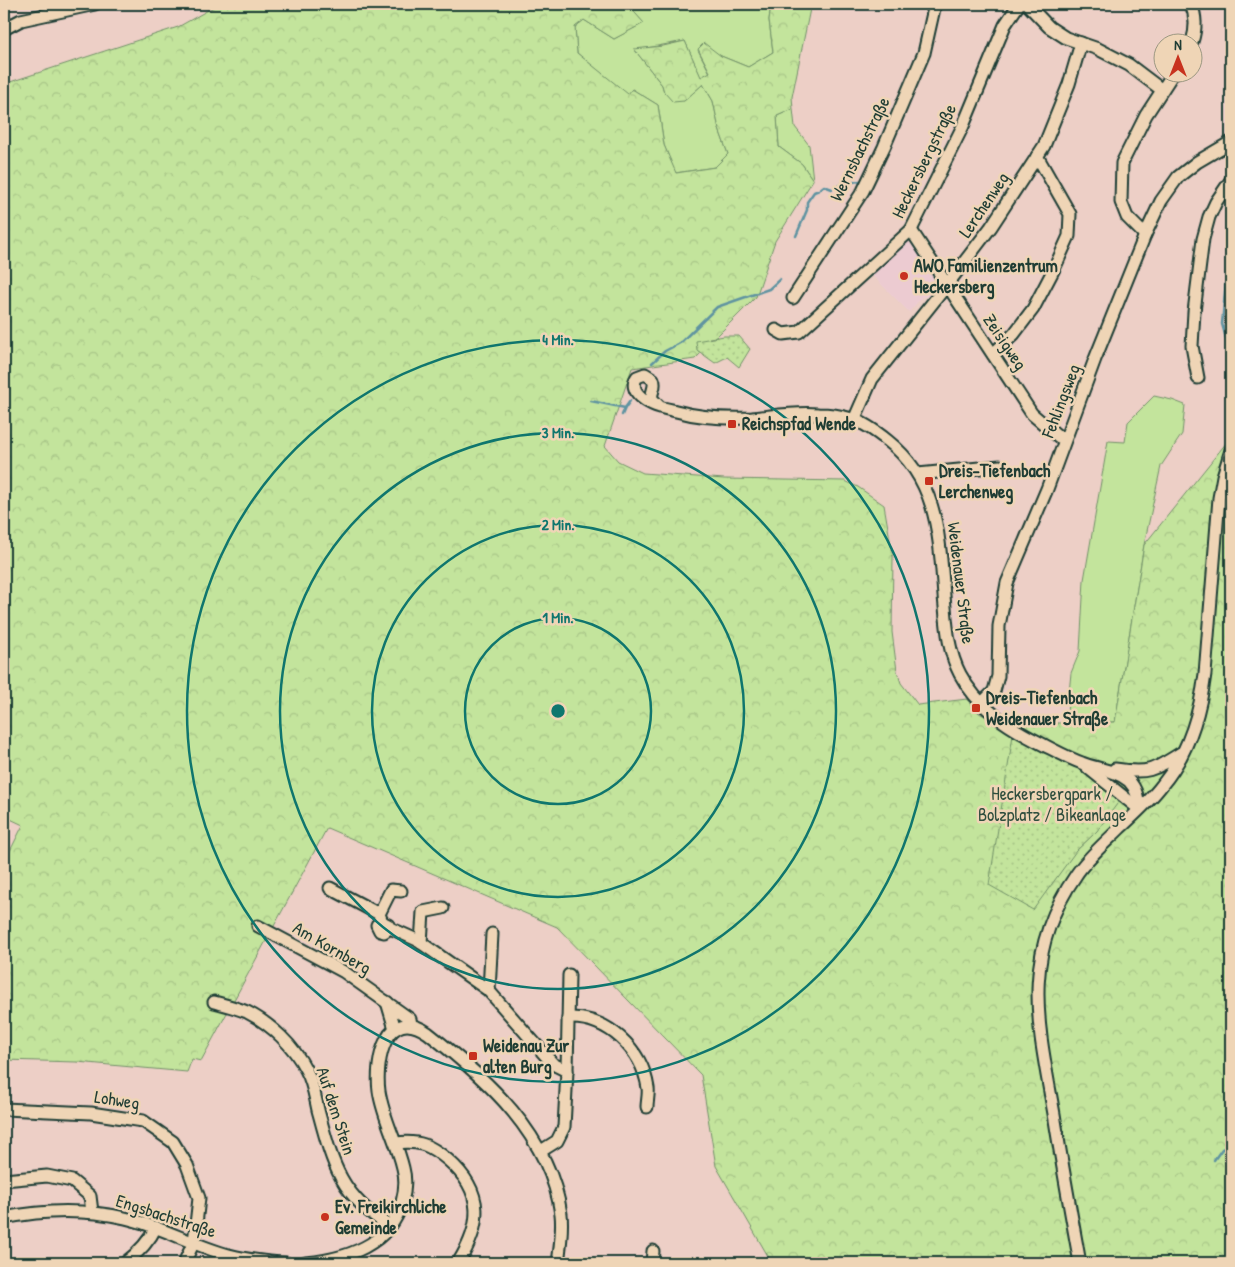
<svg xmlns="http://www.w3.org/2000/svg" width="1235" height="1267" viewBox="0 0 1235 1267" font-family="'Patrick Hand',sans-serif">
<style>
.built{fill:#eccbd1}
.grass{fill:#c3e49c;stroke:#719068}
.forest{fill:url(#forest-crowns);stroke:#719068;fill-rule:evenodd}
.park{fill:url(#park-dots);stroke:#719068}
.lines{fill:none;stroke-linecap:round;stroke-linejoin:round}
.stream{stroke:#5e93a1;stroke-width:2.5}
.minor-casing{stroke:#1f3d34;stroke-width:15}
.minor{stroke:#efd5b6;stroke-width:11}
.ring{fill:none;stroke:#0f766e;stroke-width:2.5}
.poi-dot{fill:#c8321e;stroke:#efd5b6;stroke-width:2}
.labels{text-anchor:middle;stroke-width:5;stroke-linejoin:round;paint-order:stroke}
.street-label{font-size:18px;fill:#1f3d34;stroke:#efd5b6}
.poi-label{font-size:18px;font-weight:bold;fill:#1f3d34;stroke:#efd5b6;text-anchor:start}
.park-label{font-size:18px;fill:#2f4e3e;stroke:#efd5b6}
.centre{fill:#0f766e;stroke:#efd5b6;stroke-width:2.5}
.ring-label{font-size:15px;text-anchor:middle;font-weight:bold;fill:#0f766e;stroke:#efd5b6;stroke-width:5;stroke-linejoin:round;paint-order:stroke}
</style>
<defs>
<pattern id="forest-crowns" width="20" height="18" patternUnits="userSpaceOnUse" patternTransform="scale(1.25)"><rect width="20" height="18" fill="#c3e49c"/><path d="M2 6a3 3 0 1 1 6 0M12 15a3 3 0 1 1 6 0" fill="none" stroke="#a7c487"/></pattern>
<pattern id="park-dots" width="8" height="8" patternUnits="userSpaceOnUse" patternTransform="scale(1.25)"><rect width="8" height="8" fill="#c3e49c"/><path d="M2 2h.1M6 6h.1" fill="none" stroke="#a7c487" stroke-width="1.8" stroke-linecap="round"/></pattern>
</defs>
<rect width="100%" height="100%" fill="#edcfc6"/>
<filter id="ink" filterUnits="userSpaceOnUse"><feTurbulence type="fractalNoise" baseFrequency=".02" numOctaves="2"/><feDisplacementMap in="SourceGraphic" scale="10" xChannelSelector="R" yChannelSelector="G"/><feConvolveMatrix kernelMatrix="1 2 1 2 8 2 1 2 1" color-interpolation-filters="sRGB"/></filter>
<g filter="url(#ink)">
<polygon class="built" points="907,239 938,280 938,288 931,296 922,297 909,312 868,271"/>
<g class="grass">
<polygon points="627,4 771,4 769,20 773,52 748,67 721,56 698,50 710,73 701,78 685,41 635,50 662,85 664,92 684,101 703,84 713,101 719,129 728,154 715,167 675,173 664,145 658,105 632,89 628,95 577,53 575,27 584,20 614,39 643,23"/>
<polygon points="793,109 795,127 809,145 813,180 802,164 779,147 777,116"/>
<polygon points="1154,396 1172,400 1185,405 1182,434 1161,466 1144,545 1115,722 1066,723 1071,673 1080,651 1084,580 1108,441 1125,442 1128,422"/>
</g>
<path class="forest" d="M219 4H627L644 23 614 39 584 20 575 27 577 53 628 94 632 89 658 105 664 145 676 173 715 167 728 154 719 129 713 101 703 84 684 101 673 102 664 92 662 85 634 49 663 46 685 41 701 77 710 72 698 49 704 43 721 56 748 67 773 52 769 20 771 4H811L792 97 793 109 777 116 779 147 802 164 813 180 775 241 756 297 716 337 709 338 697 350 701 353 695 359 632 368 605 446 618 461 643 473 724 479 845 481 858 487 884 505 893 557 892 632 897 671 901 683 918 705 967 699 979 713 1001 724 1115 722 1144 545 1231 437V1263H772L716 1166 701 1075 557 927 327 828 201 1061 192 1059 187 1072 77 1062 4 1060V863L23 825 4 816V84L178 27ZM1052 749 1097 831 1076 851Z"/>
<g class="park">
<polygon points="724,336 739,336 750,349 739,367 727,357 715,363 697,350 696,341"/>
<polygon points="1014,729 1069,757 1123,796 1097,831 1076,851 1033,910 989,885"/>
</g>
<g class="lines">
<g class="stream">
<polyline points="838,186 843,183 860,181"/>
<polyline points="796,236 807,210 807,202 814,192 819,190 824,186 832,189"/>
<polyline points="1231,262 1227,271 1222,324 1231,356"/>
<polyline points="652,363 665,351 680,343 717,307 769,289 780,279"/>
<polyline points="591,401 625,408"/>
<polyline points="622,415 625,408 630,401"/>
<polyline points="1214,1160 1222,1149 1228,1147 1231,1142"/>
</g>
<defs>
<g id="minor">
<polyline points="1027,4 1049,27 1066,38 1098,49 1129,65 1162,90"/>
<path d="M1191 4C1196 16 1196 30 1192 42"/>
<polyline points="4,29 21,20 95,4"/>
<polyline points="911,230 1032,414 1059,437 1065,438"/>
<polyline points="1145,235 1127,217 1121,202 1122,163 1146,115 1174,72"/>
<polyline points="793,298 863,191 884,147 924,53 935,4"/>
<polyline points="776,330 783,334 799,332 911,230 963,126 1005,25 1019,4"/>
<polyline points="993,354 1014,334 1033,309 1055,267 1069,236 1070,214 1037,156"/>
<polyline points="1198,378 1192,346 1194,312 1203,239 1209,217 1216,202 1231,180"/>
<path d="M660 407 652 399C650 392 657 387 653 379L645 374 637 377C632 384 634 391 641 397 651 406 663 408 676 411 701 418 727 419 752 418 774 416 796 412 818 414 829 414 842 416 852 419 865 423 878 433 888 441 942 484 939 545 945 607 947 630 949 653 960 674 978 708 1007 726 1040 743 1054 750 1068 758 1082 763 1097 769 1116 770 1129 781 1137 789 1138 799 1139 809"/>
<polyline points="854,420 872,379 946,286 991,227 1044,146 1069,84 1081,43"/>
<polyline points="918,474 1000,466"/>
<polyline points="981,704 994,691 998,676 999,626 1007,583 1047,489 1095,359 1145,235 1161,201 1178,177 1197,162 1231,142"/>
<polyline points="1088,768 1139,809"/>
<path d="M1115 769C1148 774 1153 771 1181 753"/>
<polyline points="330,888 379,914 382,922"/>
<polyline points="379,914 391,890 401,891"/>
<polyline points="258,926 344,972 410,1019 411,1025"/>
<polyline points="390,928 384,932 380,931 377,925 382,922 388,925 390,928 417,940 488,990 553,1064 567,1071"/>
<polyline points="421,943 423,912 443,908"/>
<polyline points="489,991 492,934"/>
<path d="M214 1002C225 1005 237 1008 247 1012 271 1024 294 1046 306 1070 313 1082 315 1097 318 1110 332 1162 340 1197 390 1226"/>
<polyline points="387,1002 395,1029"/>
<path d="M568 1018C607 1016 642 1049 648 1088 649 1094 647 1101 647 1107"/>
<polyline points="4,1109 91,1113 143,1121 173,1142 187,1165 199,1198 194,1242 184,1263"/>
<path d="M396 1143C419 1140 430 1145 448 1160 485 1192 482 1225 458 1263"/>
<polyline points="541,1151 557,1141 564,1127 567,1071 569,975"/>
<polyline points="4,1180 47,1176 72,1181 90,1196 92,1212"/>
<path d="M4 1218C43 1210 86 1209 125 1218 161 1226 194 1246 229 1255 248 1260 267 1262 286 1263"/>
<path d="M125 1263C138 1253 149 1242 156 1227"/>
<path d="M306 1263C345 1259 391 1245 402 1202 405 1191 406 1179 403 1168 397 1142 383 1118 379 1091 375 1061 386 1004 428 1033 487 1079 550 1135 561 1214 563 1230 560 1247 558 1263"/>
<polyline points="652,1263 653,1251"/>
<path d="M1080 1263C1071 1214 1062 1164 1054 1114 1038 1024 1020 956 1076 875 1088 857 1105 843 1120 828 1134 815 1150 801 1162 785 1188 754 1200 713 1205 674L1219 498 1223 476 1231 450"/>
</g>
</defs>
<use href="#minor" class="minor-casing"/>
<use href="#minor" class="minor"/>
</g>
</g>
<g class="ring">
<circle cx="558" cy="711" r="93"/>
<circle cx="558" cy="711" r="186"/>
<circle cx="558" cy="711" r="278"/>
<circle cx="558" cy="711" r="371"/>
</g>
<g class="poi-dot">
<circle cx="904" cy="276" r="5"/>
<rect x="727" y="419" width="10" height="10" rx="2.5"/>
<rect x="924" y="476" width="10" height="10" rx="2.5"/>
<rect x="971" y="703" width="10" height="10" rx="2.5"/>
<rect x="468" y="1051" width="10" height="10" rx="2.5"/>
<circle cx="325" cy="1217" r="5"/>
</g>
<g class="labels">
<g class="street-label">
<text transform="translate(860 149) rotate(-64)" y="6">Wernsbachstraße</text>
<text transform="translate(924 161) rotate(-64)" y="6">Heckersbergstraße</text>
<text transform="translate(984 205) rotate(-56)" y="6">Lerchenweg</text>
<text transform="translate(1005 342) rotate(56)" y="6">Zeisigweg</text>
<text transform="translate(1061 401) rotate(-69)" y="6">Fehlingsweg</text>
<text transform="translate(961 583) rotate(83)" y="6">Weidenauer Straße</text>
<text transform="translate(332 948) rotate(30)" y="6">Am Kornberg</text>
<text transform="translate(117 1100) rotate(9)" y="6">Lohweg</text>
<text transform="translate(336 1111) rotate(72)" y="6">Auf dem Stein</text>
<text transform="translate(166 1216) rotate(18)" y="6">Engsbachstraße</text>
</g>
<g class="poi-label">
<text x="914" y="272">AWO Familienzentrum<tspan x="914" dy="21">Heckersberg</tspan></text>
<text x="742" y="430">Reichspfad Wende</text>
<text x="939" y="477">Dreis-Tiefenbach<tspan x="939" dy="21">Lerchenweg</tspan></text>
<text x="986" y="704">Dreis-Tiefenbach<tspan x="986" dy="21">Weidenauer Straße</tspan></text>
<text x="483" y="1052">Weidenau Zur<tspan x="483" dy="21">alten Burg</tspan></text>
<text x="335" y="1213">Ev. Freikirchliche<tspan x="335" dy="21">Gemeinde</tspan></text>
</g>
<g class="park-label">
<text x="1052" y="800">Heckersbergpark /<tspan x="1052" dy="21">Bolzplatz / Bikeanlage</tspan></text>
</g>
</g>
<circle cx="558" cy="711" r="8" class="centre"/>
<g class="ring-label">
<text x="558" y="345">4 Min.</text>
<text x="558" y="438">3 Min.</text>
<text x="558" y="530">2 Min.</text>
<text x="558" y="623">1 Min.</text>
</g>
<rect width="1235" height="1267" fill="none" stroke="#efd5b6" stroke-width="20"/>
<rect x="10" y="10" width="1215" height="1247" fill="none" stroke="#1f3d34" stroke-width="2" filter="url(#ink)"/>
<g transform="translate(1178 58)"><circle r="24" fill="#efd5b6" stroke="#9c9882"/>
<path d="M0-4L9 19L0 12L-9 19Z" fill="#c8321e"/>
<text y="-8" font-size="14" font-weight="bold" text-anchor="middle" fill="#1f3d34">N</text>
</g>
</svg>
